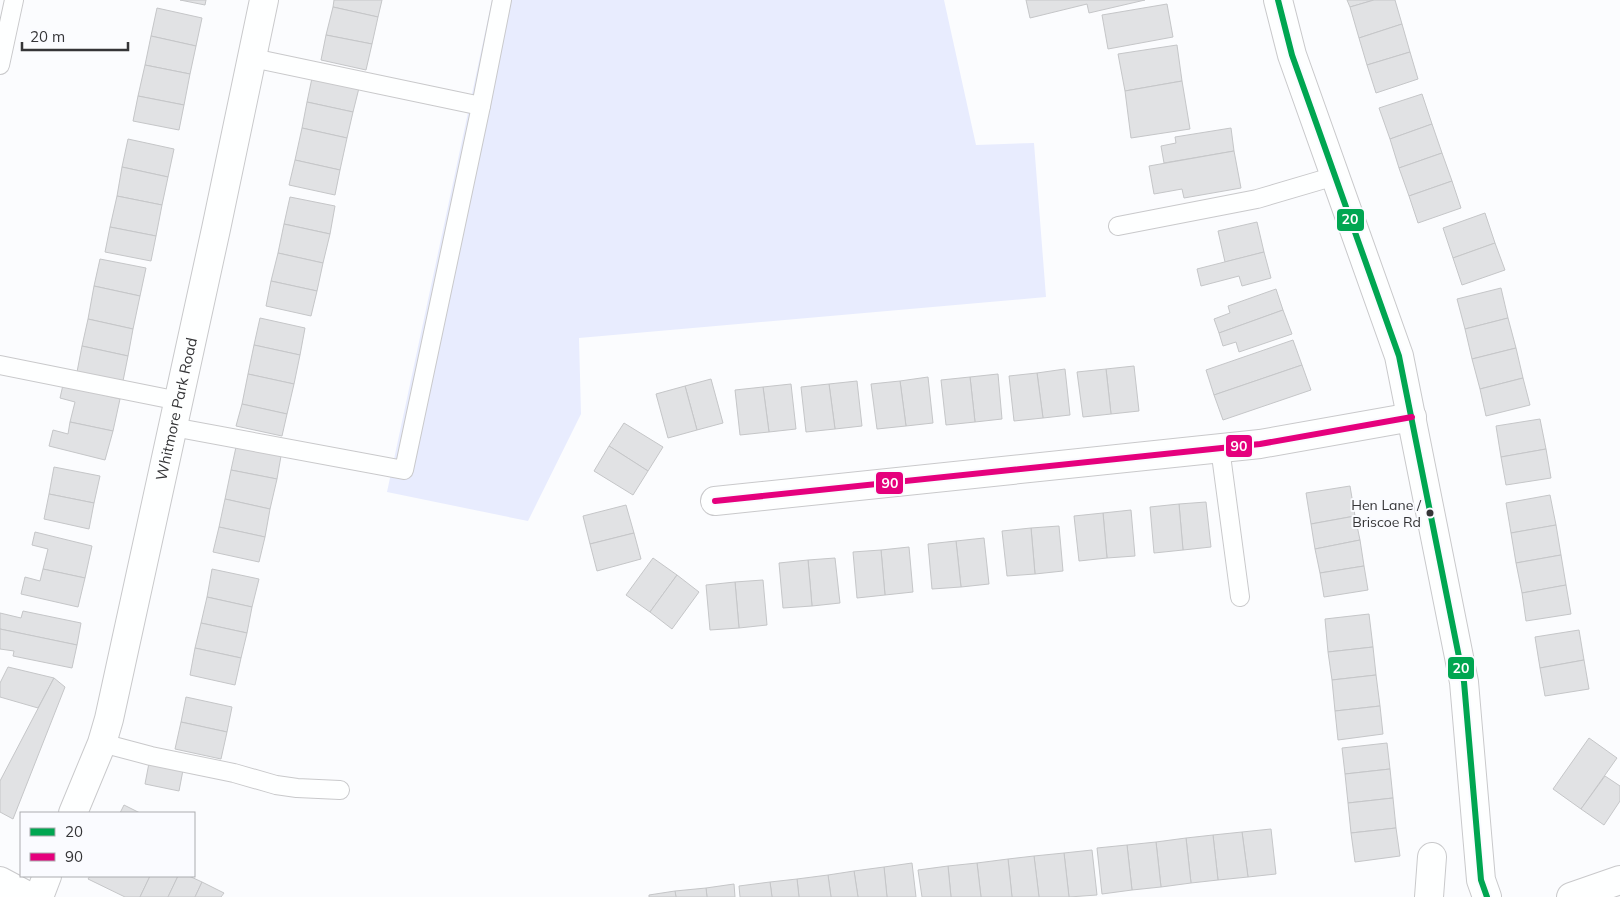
<svg xmlns="http://www.w3.org/2000/svg" width="1620" height="897" viewBox="0 0 1620 897" font-family="Mulish,sans-serif">
<style>
.green{fill:#e8ecfe}
.building{fill:#e1e2e4;stroke:#c5c6c8}
.lines{fill:none;stroke-linecap:round;stroke-linejoin:round}
.service-casing{stroke:#c9c9cb;stroke-width:20}
.minor-casing{stroke:#c9c9cb;stroke-width:30}
.tertiary-casing{stroke:#c9c9cb;stroke-width:30}
.service{stroke:#feffff;stroke-width:18}
.minor{stroke:#feffff;stroke-width:28}
.tertiary{stroke:#feffff;stroke-width:28}
.bus-1-casing{stroke:#fafbff;stroke-width:10}
.bus-2-casing{stroke:#fafbff;stroke-width:10}
.bus-1{stroke:#00a651;stroke-width:6}
.bus-2{stroke:#e5007d;stroke-width:6}
.bus-dot{fill:#353537;stroke:#fafbff;stroke-width:2}
.labels{text-anchor:middle;stroke-width:4;stroke-linejoin:round;paint-order:stroke}
.bus-label{font-size:14px;fill:#353537;stroke:#fafbff;text-anchor:end}
.street-label{font-size:15px;fill:#353537;stroke:#fafbff}
.line-badge{stroke:#fafbff;stroke-width:2}
.badge-label{font-size:14px;text-anchor:middle;font-weight:bold;fill:#fff}
</style>
<rect width="100%" height="100%" fill="#fbfcfe"/>
<polygon class="green" points="492,0 944,0 976,145 1034,143 1046,297 579,338 581,414 528,521 387,492"/>
<g class="building">
<polygon points="180,0 206,0 205,5"/>
<polygon points="334,0 382,0 378,17 333,7"/>
<polygon points="1026,0 1145,0 1089,13 1087,4 1030,18"/>
<polygon points="1347,0 1374,0 1350,7"/>
<polygon points="1374,0 1395,0 1402,24 1359,38 1350,7"/>
<polygon points="1167,4 1173,37 1108,49 1102,15"/>
<polygon points="333,7 378,17 372,44 326,35"/>
<polygon points="157,8 202,18 196,46 151,36"/>
<polygon points="1402,24 1410,52 1367,65 1359,38"/>
<polygon points="326,35 372,44 366,70 321,60"/>
<polygon points="151,36 196,46 190,74 145,65"/>
<polygon points="1177,45 1182,81 1125,91 1118,54"/>
<polygon points="1410,52 1418,79 1376,93 1367,65"/>
<polygon points="145,65 190,74 184,105 138,96"/>
<polygon points="312,78 359,88 353,112 307,102"/>
<polygon points="1182,81 1190,129 1131,138 1125,91"/>
<polygon points="1422,94 1432,124 1390,139 1379,108"/>
<polygon points="138,96 184,105 179,130 133,121"/>
<polygon points="307,102 353,112 347,138 302,128"/>
<polygon points="1432,124 1442,153 1399,168 1390,139"/>
<polygon points="302,128 347,138 340,170 295,160"/>
<polygon points="1231,128 1234,151 1164,163 1161,146 1176,143 1175,137"/>
<polygon points="128,139 174,149 168,177 122,167"/>
<polygon points="1234,151 1241,188 1184,198 1182,189 1154,194 1149,166"/>
<polygon points="1442,153 1452,181 1409,196 1399,168"/>
<polygon points="295,160 340,170 335,195 289,185"/>
<polygon points="122,167 168,177 162,205 117,196"/>
<polygon points="1452,181 1461,208 1418,223 1409,196"/>
<polygon points="117,196 162,205 156,236 110,227"/>
<polygon points="290,197 335,206 330,234 284,224"/>
<polygon points="1485,213 1495,243 1453,258 1443,228"/>
<polygon points="1257,222 1264,252 1225,262 1218,231"/>
<polygon points="284,224 330,234 323,263 278,253"/>
<polygon points="110,227 156,236 151,261 105,252"/>
<polygon points="1495,243 1505,270 1462,285 1453,258"/>
<polygon points="1264,252 1271,278 1242,286 1239,276 1201,286 1197,269"/>
<polygon points="278,253 323,263 317,291 271,281"/>
<polygon points="100,259 146,268 140,296 94,286"/>
<polygon points="271,281 317,291 311,316 266,306"/>
<polygon points="94,286 140,296 133,329 88,319"/>
<polygon points="1501,288 1508,318 1465,329 1457,299"/>
<polygon points="1276,289 1283,310 1219,333 1214,319 1230,313 1228,306"/>
<polygon points="1283,310 1292,334 1239,352 1236,342 1223,346 1219,333"/>
<polygon points="260,318 305,328 300,355 254,345"/>
<polygon points="1508,318 1516,348 1472,359 1465,329"/>
<polygon points="88,319 133,329 128,356 82,346"/>
<polygon points="1293,340 1302,365 1214,395 1206,370"/>
<polygon points="254,345 300,355 294,384 248,374"/>
<polygon points="82,346 128,356 123,381 77,372"/>
<polygon points="1516,348 1523,378 1480,389 1472,359"/>
<polygon points="1302,365 1311,390 1223,420 1214,395"/>
<polygon points="1134,366 1139,411 1111,414 1106,369"/>
<polygon points="1065,369 1070,415 1043,418 1037,373"/>
<polygon points="1106,369 1111,414 1083,417 1077,372"/>
<polygon points="1037,373 1043,418 1014,421 1009,376"/>
<polygon points="248,374 294,384 287,414 242,404"/>
<polygon points="998,374 1002,419 975,422 970,377"/>
<polygon points="928,377 933,423 906,426 900,381"/>
<polygon points="970,377 975,422 946,425 941,380"/>
<polygon points="1523,378 1530,405 1486,416 1480,389"/>
<polygon points="711,379 723,423 697,430 685,386"/>
<polygon points="857,381 862,426 835,429 829,384"/>
<polygon points="900,381 906,426 877,429 871,384"/>
<polygon points="791,384 796,429 769,432 763,387"/>
<polygon points="829,384 835,429 806,432 801,387"/>
<polygon points="63,385 120,399 113,431 70,422 75,402 60,398"/>
<polygon points="685,386 697,430 668,438 656,394"/>
<polygon points="763,387 769,432 740,435 735,390"/>
<polygon points="242,404 287,414 282,436 236,426"/>
<polygon points="1540,419 1546,449 1501,457 1496,426"/>
<polygon points="70,422 113,431 105,460 49,446 53,430 68,434"/>
<polygon points="624,423 663,447 648,471 609,446"/>
<polygon points="609,446 648,471 633,495 594,471"/>
<polygon points="236,447 281,456 277,479 231,470"/>
<polygon points="1546,449 1551,478 1506,485 1501,457"/>
<polygon points="54,467 100,476 94,503 49,494"/>
<polygon points="231,470 277,479 270,509 225,499"/>
<polygon points="1350,486 1355,516 1311,524 1306,493"/>
<polygon points="49,494 94,503 89,529 44,519"/>
<polygon points="1550,495 1556,525 1511,533 1506,503"/>
<polygon points="225,499 270,509 265,537 219,527"/>
<polygon points="1206,502 1211,547 1183,550 1179,504"/>
<polygon points="1179,504 1183,550 1154,553 1150,507"/>
<polygon points="626,505 634,533 590,544 583,516"/>
<polygon points="1131,510 1135,556 1107,558 1103,513"/>
<polygon points="1103,513 1107,558 1079,561 1074,516"/>
<polygon points="1355,516 1360,540 1315,549 1311,524"/>
<polygon points="1556,525 1561,555 1516,563 1511,533"/>
<polygon points="1059,526 1063,571 1035,574 1031,528"/>
<polygon points="219,527 265,537 259,562 213,552"/>
<polygon points="1031,528 1035,574 1007,576 1002,531"/>
<polygon points="35,532 92,546 85,578 43,569 48,549 32,545"/>
<polygon points="634,533 641,559 597,571 590,544"/>
<polygon points="984,538 989,584 961,587 956,541"/>
<polygon points="1360,540 1364,566 1320,573 1315,549"/>
<polygon points="956,541 961,587 932,589 928,544"/>
<polygon points="909,547 913,592 885,595 881,550"/>
<polygon points="881,550 885,595 857,598 853,552"/>
<polygon points="1561,555 1566,585 1522,593 1516,563"/>
<polygon points="653,558 677,575 650,612 626,595"/>
<polygon points="835,558 840,603 812,606 808,560"/>
<polygon points="808,560 812,606 783,608 779,563"/>
<polygon points="1364,566 1368,590 1324,597 1320,573"/>
<polygon points="43,569 85,578 78,607 21,594 25,577 40,581"/>
<polygon points="212,569 259,579 252,607 207,597"/>
<polygon points="677,575 699,592 672,629 650,612"/>
<polygon points="763,580 767,625 739,628 735,582"/>
<polygon points="735,582 739,628 710,630 706,585"/>
<polygon points="1566,585 1571,614 1526,621 1522,593"/>
<polygon points="207,597 252,607 247,633 201,623"/>
<polygon points="23,611 81,623 77,645 0,629 0,613 21,618"/>
<polygon points="1369,614 1373,647 1328,652 1325,619"/>
<polygon points="201,623 247,633 241,658 195,648"/>
<polygon points="0,629 77,645 72,668 13,656 14,651 0,649"/>
<polygon points="1579,630 1584,660 1540,668 1535,637"/>
<polygon points="1373,647 1376,675 1332,680 1328,652"/>
<polygon points="195,648 241,658 235,685 190,675"/>
<polygon points="1584,660 1589,689 1545,696 1540,668"/>
<polygon points="8,667 54,678 38,708 0,697 0,683"/>
<polygon points="1376,675 1380,706 1335,711 1332,680"/>
<polygon points="54,678 65,687 13,819 0,812 0,781"/>
<polygon points="186,697 232,707 227,732 181,722"/>
<polygon points="1380,706 1383,734 1338,740 1335,711"/>
<polygon points="181,722 227,732 221,759 175,749"/>
<polygon points="1589,738 1617,758 1581,809 1553,789"/>
<polygon points="1387,743 1390,769 1345,774 1342,748"/>
<polygon points="149,763 183,770 179,791 145,784"/>
<polygon points="1390,769 1393,798 1348,803 1345,774"/>
<polygon points="1605,776 1620,786 1620,801 1604,825 1581,809"/>
<polygon points="1393,798 1396,828 1351,833 1348,803"/>
<polygon points="124,805 140,813 120,813"/>
<polygon points="1396,828 1400,856 1355,862 1351,833"/>
<polygon points="1271,829 1276,874 1248,877 1242,832"/>
<polygon points="1242,832 1248,877 1218,880 1213,835"/>
<polygon points="1213,835 1218,880 1191,883 1186,838"/>
<polygon points="1186,838 1191,883 1161,887 1156,842"/>
<polygon points="1156,842 1161,887 1132,890 1127,845"/>
<polygon points="1127,845 1132,890 1102,894 1097,848"/>
<polygon points="1092,850 1097,895 1069,897 1064,853"/>
<polygon points="1064,853 1069,897 1039,897 1034,856"/>
<polygon points="1034,856 1039,897 1012,897 1008,859"/>
<polygon points="1008,859 1012,897 981,897 977,863"/>
<polygon points="912,863 916,897 887,897 884,867"/>
<polygon points="977,863 981,897 951,897 948,866"/>
<polygon points="948,866 951,897 922,897 918,870"/>
<polygon points="884,867 887,897 858,897 854,871"/>
<polygon points="854,871 858,897 831,897 828,875"/>
<polygon points="828,875 831,897 799,897 797,879"/>
<polygon points="90,876 150,876 140,897 125,897 88,879"/>
<polygon points="150,876 178,876 168,897 140,897"/>
<polygon points="178,876 189,876 202,882 195,897 168,897"/>
<polygon points="797,879 799,897 772,897 770,882"/>
<polygon points="202,882 224,893 221,897 195,897"/>
<polygon points="770,882 772,897 740,897 739,886"/>
<polygon points="734,884 735,897 707,897 706,888"/>
<polygon points="706,888 707,897 676,897 675,891"/>
<polygon points="675,891 676,897 649,897 649,895"/>
</g>
<g class="lines">
<defs>
<g id="service">
<polyline points="253,58 481,106 502,0"/>
<polyline points="0,65 14,0"/>
<polyline points="1118,226 1257,199 1335,176"/>
<polyline points="0,365 179,401"/>
<polyline points="173,427 404,470 481,106"/>
<polyline points="1220,448 1240,597"/>
<polyline points="102,743 151,756 234,773 276,785 297,788 340,790"/>
</g>
<g id="minor">
<polyline points="715,501 1260,444 1412,417"/>
<path id="s1" d="M73 813 102 743 109 719 216 229 264 0"/>
<polyline points="0,881 30,897"/>
<polyline points="39,897 47,876"/>
<polyline points="1429,897 1432,857"/>
<polyline points="1571,897 1620,880"/>
</g>
<polyline id="tertiary" points="1278,0 1292,55 1399,356 1464,682 1481,880 1487,897"/>
</defs>
<use href="#service" class="service-casing"/>
<use href="#minor" class="minor-casing"/>
<use href="#tertiary" class="tertiary-casing"/>
<use href="#service" class="service"/>
<use href="#minor" class="minor"/>
<use href="#tertiary" class="tertiary"/>
<defs>
<polyline id="bus-1" points="1278,0 1292,55 1399,356 1464,682 1481,880 1487,897"/>
<polyline id="bus-2" points="715,501 1260,444 1412,417"/>
</defs>
<use href="#bus-1" class="bus-1-casing"/>
<use href="#bus-2" class="bus-2-casing"/>
<use href="#bus-1" class="bus-1"/>
<use href="#bus-2" class="bus-2"/>
</g>
<circle class="bus-dot" cx="1430" cy="513" r="4.5"/>
<g class="labels">
<g class="bus-label">
<text x="1421" y="510">Hen Lane /<tspan x="1421" dy="17">Briscoe Rd</tspan></text>
</g>
<g class="street-label">
<text dy="5" stroke="none"><textPath href="#s1" startOffset="418">Whitmore Park Road</textPath></text>
</g>
</g>
<g class="line-badge">
<rect x="1336" y="208" width="29" height="24" rx="5" fill="#00a651"/>
<rect x="1225" y="434" width="28" height="24" rx="5" fill="#e5007d"/>
<rect x="875" y="471" width="29" height="24" rx="5" fill="#e5007d"/>
<rect x="1447" y="656" width="28" height="24" rx="5" fill="#00a651"/>
</g>
<g class="badge-label">
<text x="1350" y="224">20</text>
<text x="1239" y="451">90</text>
<text x="890" y="488">90</text>
<text x="1461" y="673">20</text>
</g>
<rect x="20" y="812" width="175" height="65" fill="#fafbff" stroke="#abacaf"/>
<rect x="30" y="828" width="25" height="8" fill="#00a651" stroke="#abacaf"/>
<text x="65" y="837" font-size="15" fill="#353537">20</text>
<rect x="30" y="853" width="25" height="8" fill="#e5007d" stroke="#abacaf"/>
<text x="65" y="862" font-size="15" fill="#353537">90</text>
<path d="M22 42v8h106v-8" fill="none" stroke="#353537" stroke-width="2.5"/>
<text x="30" y="42" font-size="15" fill="#353537" stroke="#fafbff" stroke-width="4" paint-order="stroke">20 m</text>
</svg>
